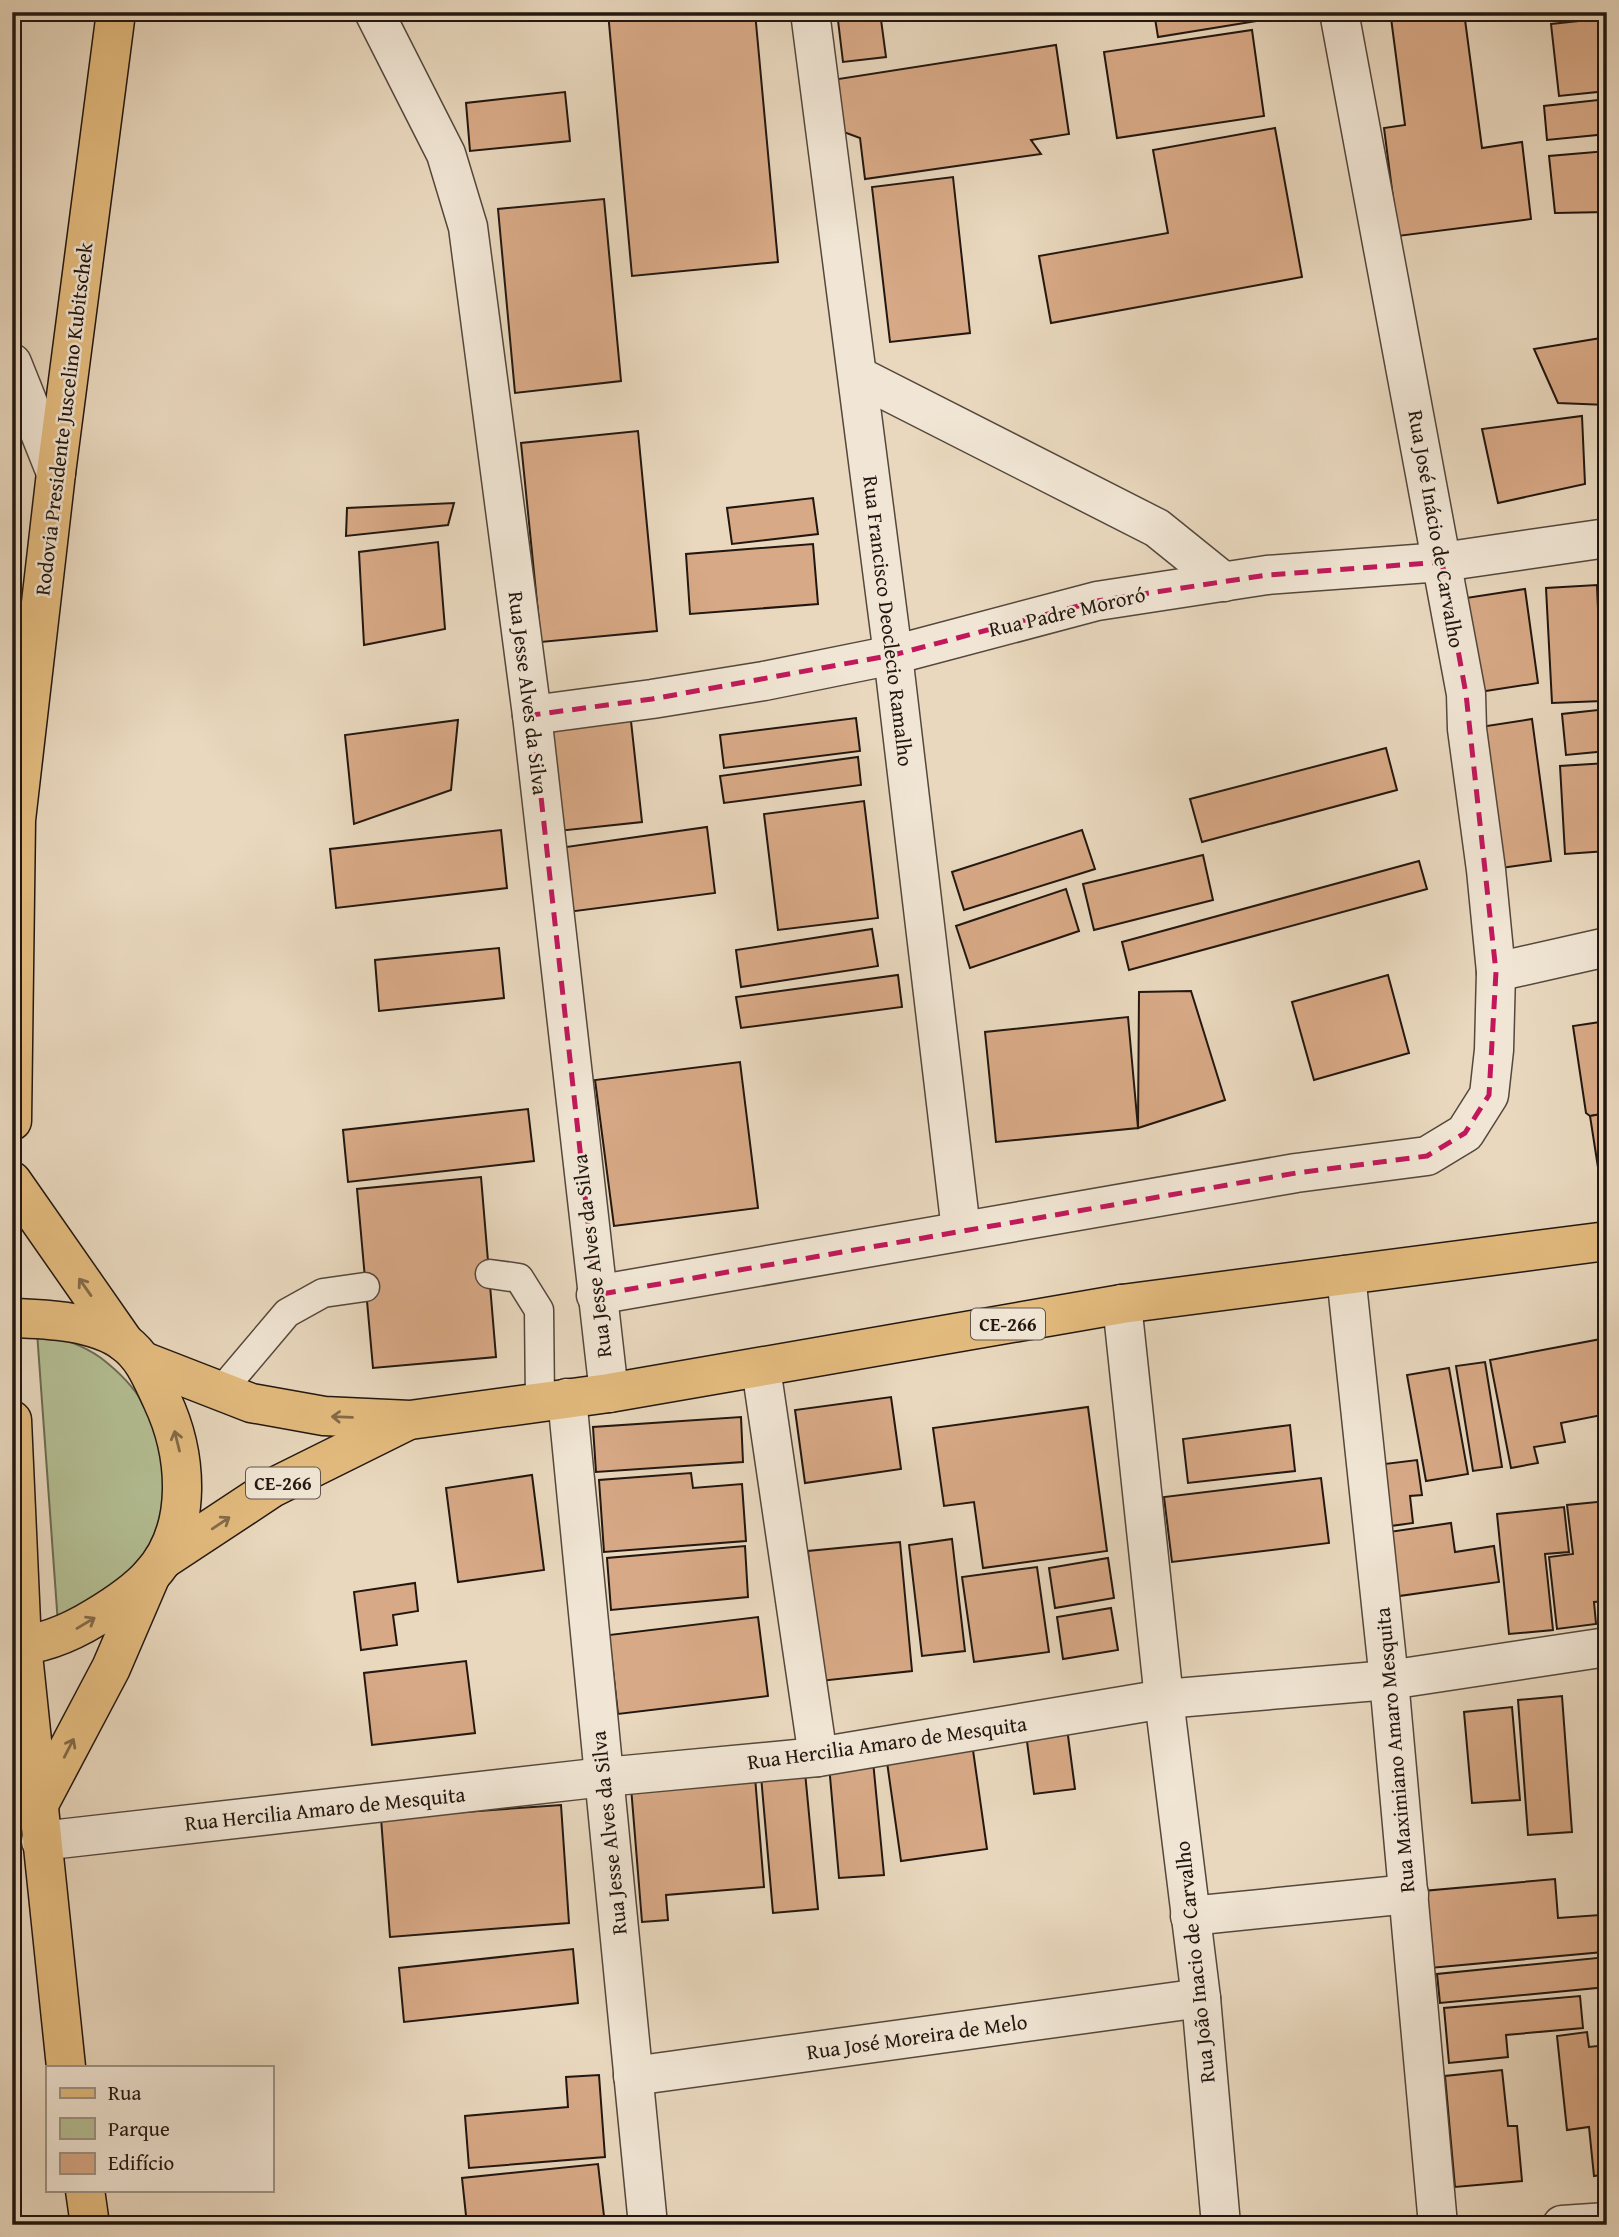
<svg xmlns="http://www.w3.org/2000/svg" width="1619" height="2237" viewBox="0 0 1619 2237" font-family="'Gentium Book Plus',serif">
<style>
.green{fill:#b4bf94;stroke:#6b6b52;stroke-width:2}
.building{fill:#d8a986;stroke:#221710;stroke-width:2}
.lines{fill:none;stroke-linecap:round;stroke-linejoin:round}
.service-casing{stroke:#54473c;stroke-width:31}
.minor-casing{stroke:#54473c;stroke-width:41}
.primary-casing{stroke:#221710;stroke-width:41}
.trunk-casing{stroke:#221710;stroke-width:41}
.service{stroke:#f1e6d5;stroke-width:28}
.minor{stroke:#f1e6d5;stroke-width:38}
.primary{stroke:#e4bc7f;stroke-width:38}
.trunk{stroke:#e4bc7f;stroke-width:38}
.oneway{stroke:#836a48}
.marked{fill:none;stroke:#c2185b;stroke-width:5;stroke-dasharray:14 9;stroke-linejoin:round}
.labels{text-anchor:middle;stroke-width:5;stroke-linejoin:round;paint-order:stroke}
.shield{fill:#f1e6d5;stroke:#60554b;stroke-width:2}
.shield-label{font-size:19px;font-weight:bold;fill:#221710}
.street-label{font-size:21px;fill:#221710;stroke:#f1e6d5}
</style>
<rect width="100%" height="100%" fill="#e9d8be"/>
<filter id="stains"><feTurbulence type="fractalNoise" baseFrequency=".00286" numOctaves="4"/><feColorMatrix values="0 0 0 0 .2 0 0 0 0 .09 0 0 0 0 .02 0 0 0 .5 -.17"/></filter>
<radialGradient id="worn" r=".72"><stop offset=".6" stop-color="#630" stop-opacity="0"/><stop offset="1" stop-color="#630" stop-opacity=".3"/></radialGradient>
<path class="green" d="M37 1332C59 1338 82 1344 101 1358 118 1371 134 1387 144 1405 171 1452 171 1519 139 1563 134 1571 122 1577 114 1583 95 1597 77 1611 58 1624Z"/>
<g class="building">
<polygon points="608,12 755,12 778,262 632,276"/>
<polygon points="837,12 880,12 886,57 843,62"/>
<polygon points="1154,12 1293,12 1293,15 1158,37"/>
<polygon points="1435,12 1464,12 1482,148 1522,142 1531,219 1398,236 1384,128 1405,125 1391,18"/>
<polygon points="1607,18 1607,91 1559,96 1551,24"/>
<polygon points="1252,30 1264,116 1117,138 1104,52"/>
<polygon points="1056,45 1069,134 1031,140 1041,154 865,179 860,138 841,131 832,80"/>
<polygon points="565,92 570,141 470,151 466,103"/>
<polygon points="1607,99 1607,134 1547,140 1544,106"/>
<polygon points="1275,128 1302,277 1051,323 1039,256 1168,233 1153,150"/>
<polygon points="1607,151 1607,212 1555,213 1549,156"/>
<polygon points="953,177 970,333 890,342 872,187"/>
<polygon points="604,199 621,381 515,393 498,209"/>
<polygon points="1607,337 1607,405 1558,403 1534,349"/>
<polygon points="1582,416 1585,484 1498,503 1482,429"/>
<polygon points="1607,423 1607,484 1602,484"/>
<polygon points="638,431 657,631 541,642 521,443"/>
<polygon points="813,498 818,534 732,544 727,508"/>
<polygon points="454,503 448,525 346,536 347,508"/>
<polygon points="438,542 445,629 364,645 359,552"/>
<polygon points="813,544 818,604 690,614 686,554"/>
<polygon points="1597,585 1602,701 1552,703 1546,588"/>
<polygon points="1525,589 1538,683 1466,694 1453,600"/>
<polygon points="1607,709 1607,751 1566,755 1562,714"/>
<polygon points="630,712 642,822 558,831 546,722"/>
<polygon points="856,718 860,751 724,768 720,735"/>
<polygon points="1532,719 1551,861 1486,870 1467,729"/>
<polygon points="458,720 451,790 354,824 345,735"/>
<polygon points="1386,748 1397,790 1202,842 1190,799"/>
<polygon points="858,757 861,785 724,803 720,776"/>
<polygon points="1607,763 1607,851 1565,854 1560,766"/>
<polygon points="864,801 878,918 778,930 764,814"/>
<polygon points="707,827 715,893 568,912 559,848"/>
<polygon points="501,830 507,888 336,908 330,849"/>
<polygon points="1082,830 1095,869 964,910 952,872"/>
<polygon points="1203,855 1213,900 1094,930 1083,884"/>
<polygon points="1419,861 1427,889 1129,970 1122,942"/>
<polygon points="1066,889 1079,931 970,968 956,926"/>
<polygon points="872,929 878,966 741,987 736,950"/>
<polygon points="499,948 504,998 379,1011 375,960"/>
<polygon points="898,975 902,1007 741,1028 736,997"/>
<polygon points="1388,975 1409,1053 1314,1080 1292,1002"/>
<polygon points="1191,991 1225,1100 1138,1128 1139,992"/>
<polygon points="1128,1017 1138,1128 996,1142 985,1032"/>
<polygon points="1607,1021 1607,1113 1590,1116 1586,1113 1573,1026"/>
<polygon points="740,1062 758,1208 614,1226 595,1080"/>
<polygon points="528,1109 534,1161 348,1182 343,1130"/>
<polygon points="1607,1113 1607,1192 1602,1193 1590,1116"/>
<polygon points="481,1177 496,1357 373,1368 357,1189"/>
<polygon points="1601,1339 1607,1367 1607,1414 1561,1423 1565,1442 1534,1447 1538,1463 1511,1468 1490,1360"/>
<polygon points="1485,1362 1502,1467 1473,1471 1456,1366"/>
<polygon points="1449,1368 1468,1474 1426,1481 1407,1375"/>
<polygon points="891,1397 901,1469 805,1483 795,1410"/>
<polygon points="1088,1407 1107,1551 983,1568 974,1502 944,1506 933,1428"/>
<polygon points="741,1417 743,1462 596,1472 593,1427"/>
<polygon points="1290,1425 1295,1471 1188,1483 1183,1439"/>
<polygon points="1417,1460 1422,1495 1410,1496 1413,1523 1383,1527 1376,1465"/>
<polygon points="691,1473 693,1488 742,1484 746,1541 604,1552 599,1480"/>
<polygon points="532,1475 544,1570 458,1582 446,1488"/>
<polygon points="1321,1478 1329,1543 1172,1562 1164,1497"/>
<polygon points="1607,1501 1607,1601 1594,1602 1596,1624 1557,1629 1549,1557 1573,1554 1567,1505"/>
<polygon points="1564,1507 1569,1552 1545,1554 1553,1630 1509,1634 1497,1514"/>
<polygon points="1451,1523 1455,1552 1494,1546 1499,1582 1392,1597 1382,1533"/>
<polygon points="952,1539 965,1651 922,1656 909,1545"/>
<polygon points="900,1542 912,1671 820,1681 808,1551"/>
<polygon points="745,1546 748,1597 611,1610 607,1558"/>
<polygon points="1108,1558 1114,1598 1055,1608 1049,1568"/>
<polygon points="1037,1567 1049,1652 974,1662 962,1577"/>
<polygon points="415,1583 418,1611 393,1615 397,1645 361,1650 354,1592"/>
<polygon points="1111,1608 1118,1650 1063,1659 1057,1617"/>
<polygon points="758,1617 768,1696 618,1714 609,1635"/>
<polygon points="466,1661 475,1733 372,1745 364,1673"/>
<polygon points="1562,1696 1572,1832 1528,1835 1518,1700"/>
<polygon points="1512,1707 1520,1800 1472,1803 1464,1712"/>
<polygon points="1067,1728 1075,1789 1034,1794 1026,1734"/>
<polygon points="972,1743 987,1849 901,1861 886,1755"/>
<polygon points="873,1761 884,1875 839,1878 829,1765"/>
<polygon points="805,1772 818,1909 773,1913 761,1776"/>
<polygon points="755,1777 764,1887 666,1895 668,1920 642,1922 631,1787"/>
<polygon points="561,1805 569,1923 390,1937 381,1818"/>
<polygon points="1555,1879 1558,1918 1600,1915 1603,1952 1430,1968 1423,1891"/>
<polygon points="573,1949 578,2003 404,2022 399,1968"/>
<polygon points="1607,1957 1607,1987 1440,2003 1437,1974"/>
<polygon points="1580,1996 1583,2028 1506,2035 1508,2057 1449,2063 1444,2008"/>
<polygon points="1587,2032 1589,2047 1607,2045 1607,2174 1594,2176 1589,2127 1567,2130 1557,2036"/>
<polygon points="1502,2070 1508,2126 1517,2126 1522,2181 1455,2187 1445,2076"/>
<polygon points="599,2075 605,2157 469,2168 465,2116 568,2107 566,2077"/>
<polygon points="598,2164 605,2225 467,2225 462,2178"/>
</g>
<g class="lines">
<defs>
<g id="service">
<polyline points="490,1274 519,1278 539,1310 540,1401"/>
<polyline points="221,1391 287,1313 323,1293 365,1287"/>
</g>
<g id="minor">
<polyline points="374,12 446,154 468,227 532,715 609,1393"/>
<polyline points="810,12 893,655 961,1230"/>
<polyline points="12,363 56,473"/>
<polyline points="858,376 1157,528 1224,582"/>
<polyline points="532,715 652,699 764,681 893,655 1097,601 1267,575 1442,562 1607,538"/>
<polyline points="1496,972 1607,947"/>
<polyline points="1346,1275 1389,1680 1438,2225"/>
<polyline points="596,1295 1296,1173 1427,1156 1465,1133 1489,1095 1494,1050 1496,972 1486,870 1467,729 1466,694 1339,12"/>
<polyline points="1122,1304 1164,1699 1201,1998 1221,2225"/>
<polyline points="761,1368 818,1757"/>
<polyline points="567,1398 648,2225"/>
<polyline points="41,1841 604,1777 818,1757 1164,1699 1389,1680 1607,1647"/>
<polyline points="1190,1916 1409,1894"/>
<polyline points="633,2076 1201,1998"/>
<polyline points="1562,2225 1607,2222"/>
</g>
<g id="primary">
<path d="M12 1318C47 1319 96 1321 125 1343 144 1357 152 1379 162 1400 187 1453 194 1528 151 1575 136 1592 116 1605 96 1617 70 1633 43 1645 12 1646"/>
<polyline points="143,1361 251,1403 324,1416 410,1420 609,1393 1122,1304 1607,1241"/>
<polyline points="163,1560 272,1488 405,1422"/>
</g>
<g id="trunk">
<polyline points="12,1121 16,820 56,473 116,12"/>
<polyline points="12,1181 125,1343"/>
<polyline points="12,1420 22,1645 66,2067"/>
<polyline points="37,1808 111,1668 151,1575"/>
<polyline points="85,2190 90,2225"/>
</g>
</defs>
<use href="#service" class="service-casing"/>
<use href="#minor" class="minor-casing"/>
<use href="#primary" class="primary-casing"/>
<use href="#trunk" class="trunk-casing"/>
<use href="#service" class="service"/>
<use href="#minor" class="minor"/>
<use href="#primary" class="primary"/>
<use href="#trunk" class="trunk"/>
</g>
<defs><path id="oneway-shaft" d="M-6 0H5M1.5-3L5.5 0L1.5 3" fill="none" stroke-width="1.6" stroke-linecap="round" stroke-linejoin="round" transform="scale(1.75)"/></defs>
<g class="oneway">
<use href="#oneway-shaft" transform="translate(85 1287) rotate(-125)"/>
<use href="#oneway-shaft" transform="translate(342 1417) rotate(-178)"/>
<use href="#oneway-shaft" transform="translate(177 1441) rotate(-104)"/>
<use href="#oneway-shaft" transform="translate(221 1523) rotate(-34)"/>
<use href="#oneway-shaft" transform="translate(86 1623) rotate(-31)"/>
<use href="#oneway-shaft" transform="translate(69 1748) rotate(-63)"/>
</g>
<path class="marked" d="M1442 562 1466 694 1496 972 1489 1095 1465 1133 1427 1156 1296 1173 596 1295 532 715 652 699 893 655 1097 601 1267 575Z"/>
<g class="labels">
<g class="shield">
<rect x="971" y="1308.5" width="74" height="31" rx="5"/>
<rect x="246" y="1467.5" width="74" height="31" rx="5"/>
</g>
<g class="shield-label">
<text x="1008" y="1331">CE-266</text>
<text x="283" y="1490">CE-266</text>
</g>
<g class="street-label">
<text transform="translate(64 419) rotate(-83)" y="7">Rodovia Presidente Juscelino Kubitschek</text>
<text transform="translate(1436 529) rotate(80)" y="7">Rua José Inácio de Carvalho</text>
<text transform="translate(1067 612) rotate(-13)" y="7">Rua Padre Mororó</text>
<text transform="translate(888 621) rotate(83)" y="7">Rua Francisco Deoclecio Ramalho</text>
<text transform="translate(528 693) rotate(83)" y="7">Rua Jesse Alves da Silva</text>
<text transform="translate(592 1256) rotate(-97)" y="7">Rua Jesse Alves da Silva</text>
<text transform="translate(887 1743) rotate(-8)" y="7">Rua Hercilia Amaro de Mesquita</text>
<text transform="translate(1395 1750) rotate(-95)" y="7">Rua Maximiano Amaro Mesquita</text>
<text transform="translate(325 1809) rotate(-6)" y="7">Rua Hercilia Amaro de Mesquita</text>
<text transform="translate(609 1833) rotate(-96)" y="7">Rua Jesse Alves da Silva</text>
<text transform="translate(1195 1962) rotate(-96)" y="7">Rua João Inacio de Carvalho</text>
<text transform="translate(917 2037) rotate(-8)" y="7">Rua José Moreira de Melo</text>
</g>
</g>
<rect width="1619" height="2237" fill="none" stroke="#e9d8be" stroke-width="42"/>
<rect x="14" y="14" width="1591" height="2209" fill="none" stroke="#221710" stroke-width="3.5"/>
<rect x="21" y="21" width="1577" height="2195" fill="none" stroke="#221710" stroke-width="2"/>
<rect x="46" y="2066" width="228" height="126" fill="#f1e6d5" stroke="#9e9386" stroke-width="2"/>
<rect x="60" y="2088" width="35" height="10" fill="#e4bc7f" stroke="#9e9386" stroke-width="2"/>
<text x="108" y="2100" font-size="21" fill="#221710">Rua</text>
<rect x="60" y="2118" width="35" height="21" fill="#b4bf94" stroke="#9e9386" stroke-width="2"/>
<text x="108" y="2136" font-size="21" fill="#221710">Parque</text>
<rect x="60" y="2153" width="35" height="21" fill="#d8a986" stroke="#9e9386" stroke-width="2"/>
<text x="108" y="2170" font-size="21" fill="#221710">Edifício</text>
<rect width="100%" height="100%" filter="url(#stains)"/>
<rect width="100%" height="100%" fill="url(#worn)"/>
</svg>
